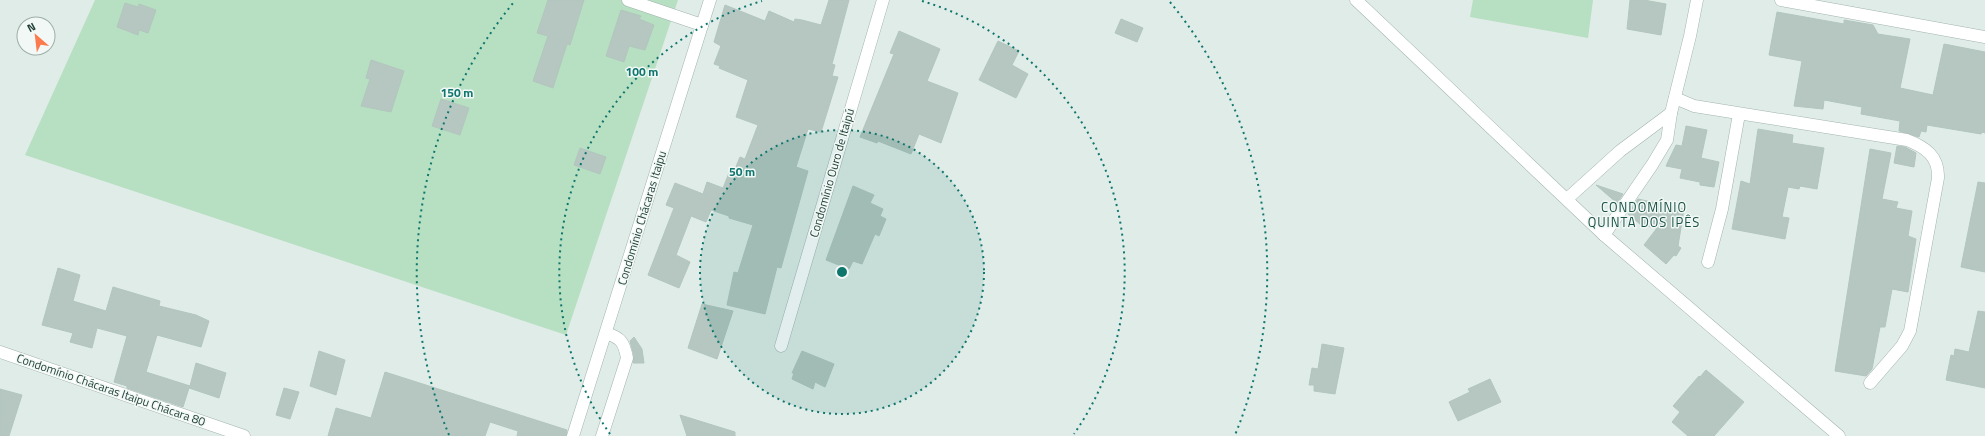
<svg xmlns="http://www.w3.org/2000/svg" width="1985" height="436" viewBox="0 0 1985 436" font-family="'Titillium Web',sans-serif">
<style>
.green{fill:#b7dfc2}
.building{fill:#b5c7c0;stroke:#b2c6be}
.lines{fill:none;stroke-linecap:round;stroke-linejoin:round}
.minor-casing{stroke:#a2b4ae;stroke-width:13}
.tertiary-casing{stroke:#a2b4ae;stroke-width:13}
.minor{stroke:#fff;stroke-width:12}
.tertiary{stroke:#fff;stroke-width:12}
.ring{fill:none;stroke:#0f766e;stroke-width:2;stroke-dasharray:2 4}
.labels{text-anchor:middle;stroke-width:3;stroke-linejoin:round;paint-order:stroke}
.street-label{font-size:12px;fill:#1f3e36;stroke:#f1f8f5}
.neighbourhood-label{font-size:13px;letter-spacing:1px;fill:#1a5145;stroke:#f1f8f5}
.centre{fill:#0f766e;stroke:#f1f8f5;stroke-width:2}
.ring-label{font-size:12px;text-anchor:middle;font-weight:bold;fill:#0f766e;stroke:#f1f8f5;stroke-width:3;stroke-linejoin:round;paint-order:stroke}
</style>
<rect width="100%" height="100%" fill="#e0ece7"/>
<g class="green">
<polygon points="95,0 678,0 566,335 25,155"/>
<polygon points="1473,0 1593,0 1588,38 1470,17"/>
</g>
<g class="building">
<polygon points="548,0 584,0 570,45 567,44 553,88 533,81 548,36 537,33"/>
<polygon points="829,0 849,0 832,64 835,65 832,76 838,77 821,132 808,129 796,167 808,171 781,268 777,267 765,314 727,305 734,272 738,273 753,225 729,218 729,216 711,210 706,222 691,216 676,255 690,262 679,288 648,275 674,208 666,205 675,183 703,194 707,182 723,188 731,168 735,169 740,157 745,159 758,125 736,117 748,80 719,68 720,66 714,64 721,46 714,42 725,5 765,21 769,11 794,22 795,19 802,20 821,25"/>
<polygon points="1630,0 1644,0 1666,4 1661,35 1627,29"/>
<polygon points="125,3 138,7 139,4 156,10 148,33 139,30 138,35 117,27"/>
<polygon points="621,10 641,16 639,19 654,25 645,50 629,46 624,62 606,56"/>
<polygon points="1777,12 1844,24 1844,20 1873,25 1878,34 1910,39 1900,88 1933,95 1944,44 1985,52 1985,133 1982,132 1981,134 1927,125 1926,132 1921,131 1919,137 1899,131 1900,121 1861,114 1862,107 1824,100 1823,109 1794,106 1802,61 1769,55"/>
<polygon points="1121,19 1143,28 1137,42 1115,33"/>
<polygon points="899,31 940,49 927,81 958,93 941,143 919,134 911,154 878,141 877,143 860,137 894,54 890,53"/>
<polygon points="998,41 1019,51 1012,65 1028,74 1016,98 979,80"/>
<polygon points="371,60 404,71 391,112 361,106 370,79 366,78"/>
<polygon points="441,99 469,108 460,135 432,126"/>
<polygon points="1686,126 1707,130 1701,158 1719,162 1714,187 1700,185 1700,182 1680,178 1682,169 1666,166 1676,145 1682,146"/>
<polygon points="1758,129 1793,135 1792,143 1824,148 1817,189 1800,186 1799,189 1788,187 1782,217 1789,218 1785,239 1732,229 1741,181 1750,184"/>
<polygon points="1897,146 1905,147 1916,153 1914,167 1894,163"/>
<polygon points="580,148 606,157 600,174 574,165"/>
<polygon points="1870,149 1891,153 1882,199 1898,202 1896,208 1912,211 1908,236 1916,239 1908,292 1892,289 1885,327 1880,327 1872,369 1866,376 1835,371"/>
<polygon points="1978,182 1985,183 1985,272 1961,267"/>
<polygon points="1596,185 1623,194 1617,203"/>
<polygon points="853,186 874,195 870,203 883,209 880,216 886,219 879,236 875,234 862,264 853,261 849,269 826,260"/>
<polygon points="1638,199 1684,209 1678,246 1681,248 1676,256 1674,255 1666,264 1644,245 1657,228 1641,225 1628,214"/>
<polygon points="58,268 80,275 73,301 106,311 113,287 160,301 159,306 196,315 209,321 201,347 157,335 146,372 190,386 196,363 226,373 219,398 189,388 183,407 127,388 127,386 114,382 127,336 97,328 92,348 70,342 73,333 42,325"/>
<polygon points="702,304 733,311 717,359 688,348"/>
<polygon points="1978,311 1985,312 1985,388 1946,380 1951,355 1954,356 1955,349 1969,352"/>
<polygon points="634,337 642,349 644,363 633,363 634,356 630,341"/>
<polygon points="1322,344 1344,348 1335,394 1314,391 1314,385 1309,385 1312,368 1318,369"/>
<polygon points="319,351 345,360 336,395 310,386"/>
<polygon points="802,351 834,364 825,387 815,382 813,389 792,379 794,373 792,373"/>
<polygon points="1706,370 1744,402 1714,436 1688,436 1672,422 1680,412 1673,406 1699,376 1700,377"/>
<polygon points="385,372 567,430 566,436 517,436 518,431 490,422 485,436 328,436 336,408 371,418"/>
<polygon points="1490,379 1501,402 1458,421 1449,402 1470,392 1468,389"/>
<polygon points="284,388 299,392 290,419 276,415"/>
<polygon points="0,389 22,395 9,436 0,436"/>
<polygon points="680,415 735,432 735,436 687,436"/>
</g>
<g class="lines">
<defs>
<g id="minor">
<polyline points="628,0 702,25"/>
<polyline points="1781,0 1985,37"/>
<path d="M1675 98 1694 106 1907 140C1925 147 1939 156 1938 178L1910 331 1902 346 1870 383"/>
<polyline points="1567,199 1620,151 1671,113"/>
<polyline points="1604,235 1652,165 1667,140 1671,113 1690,36 1697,0"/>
<polyline points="1708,262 1722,209 1739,114"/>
<polyline points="781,346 883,0"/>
<polyline points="0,352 244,436"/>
<polyline points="573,436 710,0"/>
<path d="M602 436 627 358C624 342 621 338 606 333"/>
</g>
<polyline id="tertiary" points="1356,0 1604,235 1839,436"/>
</defs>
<use href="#minor" class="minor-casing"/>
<use href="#tertiary" class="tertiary-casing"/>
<use href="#minor" class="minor"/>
<use href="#tertiary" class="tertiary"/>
</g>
<circle cx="842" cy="272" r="142" fill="#0f766e" fill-opacity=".12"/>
<g class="ring">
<circle cx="842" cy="272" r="142"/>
<path d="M610 434A283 283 0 0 1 762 1M922 1A283 283 0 0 1 1074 434"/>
<path d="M449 435A425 425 0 0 1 514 2M1170 2A425 425 0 0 1 1235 435"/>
</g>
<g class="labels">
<g class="street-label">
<text transform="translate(832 173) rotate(-74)" y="4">Condomínio Ouro de Itaipú</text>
<text transform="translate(642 218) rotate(-73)" y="4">Condomínio Chácaras Itaipu</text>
<text transform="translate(111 390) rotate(19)" y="4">Condomínio Chácaras Itaipu Chácara 80</text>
</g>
<g class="neighbourhood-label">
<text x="1644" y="212">CONDOMÍNIO<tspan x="1644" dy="15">QUINTA DOS IPÊS</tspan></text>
</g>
</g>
<circle cx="842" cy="272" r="6" class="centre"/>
<g class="ring-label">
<text x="642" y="76">100 m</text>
<text x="457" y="97">150 m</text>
<text x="742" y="176">50 m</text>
</g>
<g transform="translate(36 36) rotate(332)"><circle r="19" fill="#f1f8f5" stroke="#9daea9"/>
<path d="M0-3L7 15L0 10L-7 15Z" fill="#fc7b4e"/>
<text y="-6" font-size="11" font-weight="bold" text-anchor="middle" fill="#1f3e36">N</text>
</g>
</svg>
